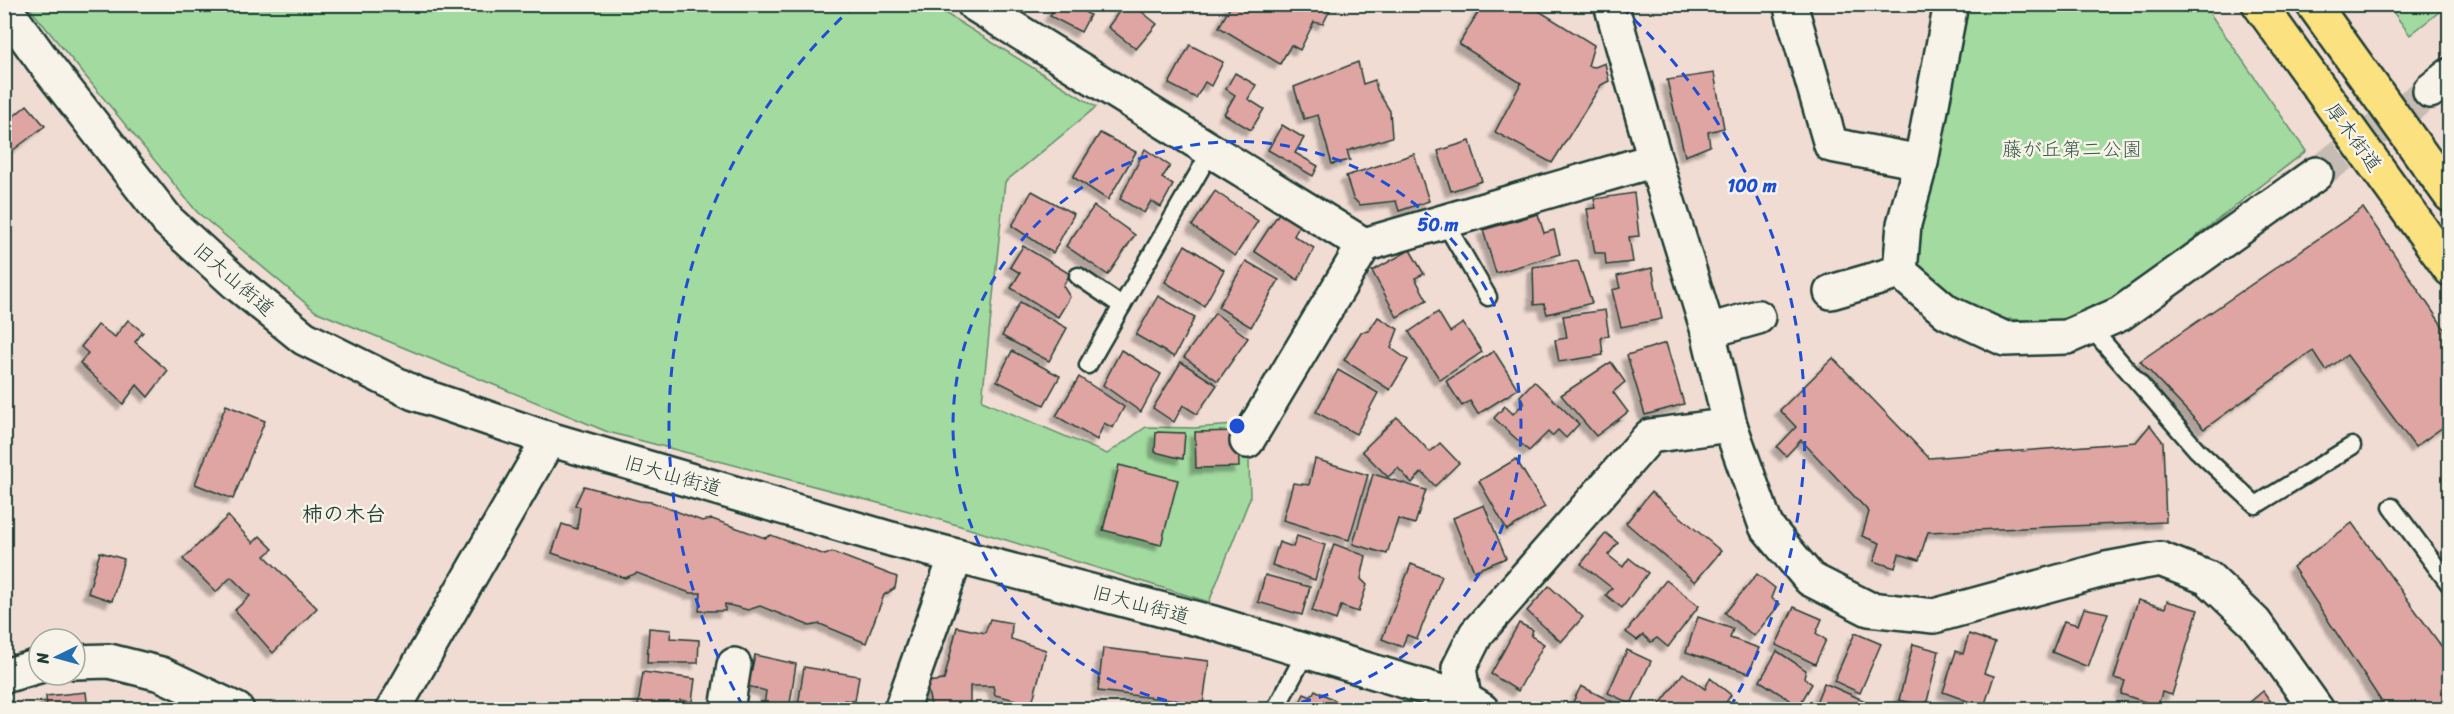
<svg xmlns="http://www.w3.org/2000/svg" width="2454" height="714" viewBox="0 0 2454 714" font-family="Sriracha,'Klee One',sans-serif">
<style>
.green{fill:#a2da9f;stroke:#608c6a;stroke-width:1.5}
.building{fill:#dfa5a2;stroke:#1f3d34;stroke-width:1.5;filter:url(#shadow)}
.lines{fill:none;stroke-linecap:round;stroke-linejoin:round}
.minor-tunnel{stroke:#c6bcb3;stroke-width:33;stroke-dasharray:33 16;stroke-linecap:butt}
.service-casing{stroke:#1f3d34;stroke-width:21}
.minor-casing{stroke:#1f3d34;stroke-width:38}
.tertiary-casing{stroke:#1f3d34;stroke-width:38}
.trunk-casing{stroke:#1f3d34;stroke-width:38}
.service{stroke:#f7f3e8;stroke-width:16}
.minor{stroke:#f7f3e8;stroke-width:33}
.tertiary{stroke:#f7f3e8;stroke-width:33}
.trunk{stroke:#fbe180;stroke-width:33}
.ring{fill:none;stroke:#1d4ed8;stroke-width:3;stroke-dasharray:10 8}
.labels{text-anchor:middle;stroke-width:5;stroke-linejoin:round;paint-order:stroke}
.street-label{font-size:20px;fill:#1f3d34;stroke:#f7f3e8}
.park-label{font-size:20px;fill:#395c49;stroke:#f7f3e8}
.neighbourhood-label{font-size:21px;font-weight:bold;fill:#1f3d34;stroke:#f7f3e8}
.centre{fill:#1d4ed8;stroke:#f7f3e8;stroke-width:3}
.ring-label{font-size:18px;text-anchor:middle;font-weight:bold;fill:#1d4ed8;stroke:#f7f3e8;stroke-width:5;stroke-linejoin:round;paint-order:stroke}
</style>
<defs>
<filter id="shadow"><feDropShadow dx="-5.5" dy="5.5" stdDeviation="1.5" flood-color="#0004"/></filter>
</defs>
<rect width="100%" height="100%" fill="#f0dcd3"/>
<filter id="ink" filterUnits="userSpaceOnUse"><feTurbulence type="fractalNoise" baseFrequency=".0167" numOctaves="2"/><feDisplacementMap in="SourceGraphic" scale="12" xChannelSelector="R" yChannelSelector="G"/><feConvolveMatrix kernelMatrix="1 2 1 2 8 2 1 2 1" color-interpolation-filters="sRGB"/></filter>
<g filter="url(#ink)">
<g class="green">
<polygon points="2449,4 2410,35 2388,5 2388,4"/>
<polygon points="27,5 932,5 1096,107 1005,182 982,401 1107,454 1146,427 1194,428 1248,424 1250,498 1209,602 924,515 608,432 315,311 197,212"/>
<polygon points="1951,5 2204,5 2306,151 2112,302 2060,322 2006,319 1949,299 1912,266"/>
</g>
<g class="building">
<polygon points="1057,4 1087,4 1083,11 1090,15 1081,32 1050,16"/>
<polygon points="1132,4 1157,24 1136,49 1108,27 1123,6"/>
<polygon points="1232,4 1333,4 1323,24 1314,22 1300,50 1291,45 1280,64 1219,27"/>
<polygon points="1483,4 1528,4 1594,45 1588,66 1595,67 1605,63 1609,81 1601,85 1552,163 1495,132 1521,83 1459,44"/>
<polygon points="1190,45 1223,62 1211,86 1205,82 1196,98 1169,84"/>
<polygon points="1358,62 1363,84 1375,80 1377,90 1390,111 1392,137 1347,151 1350,160 1332,164 1318,115 1304,119 1294,87"/>
<polygon points="1235,73 1256,85 1248,99 1264,109 1251,130 1224,114 1235,95 1226,89"/>
<polygon points="1714,73 1724,128 1708,132 1710,146 1685,156 1667,80"/>
<polygon points="27,105 45,126 4,157 4,112 8,109 14,116"/>
<polygon points="1282,125 1304,138 1295,153 1318,166 1313,176 1268,150"/>
<polygon points="1100,133 1136,152 1108,200 1073,177"/>
<polygon points="1470,141 1482,181 1451,191 1438,151"/>
<polygon points="1145,149 1170,166 1162,178 1173,185 1161,207 1151,201 1144,213 1120,199"/>
<polygon points="1414,154 1429,201 1399,211 1396,201 1360,205 1353,198 1346,176"/>
<polygon points="1032,191 1074,214 1053,253 1012,226"/>
<polygon points="1215,191 1258,221 1235,256 1192,226"/>
<polygon points="1634,193 1639,236 1629,237 1633,262 1606,265 1605,253 1595,253 1587,209 1596,208 1594,199"/>
<polygon points="1094,206 1135,235 1108,275 1066,246"/>
<polygon points="2363,208 2450,337 2450,422 2415,447 2347,355 2326,370 2313,351 2204,429 2140,361"/>
<polygon points="1279,213 1299,225 1294,236 1314,248 1298,280 1254,251"/>
<polygon points="1538,214 1544,233 1554,230 1560,254 1496,273 1483,230"/>
<polygon points="1185,245 1224,270 1204,306 1165,282"/>
<polygon points="1023,246 1070,274 1063,286 1070,297 1058,317 1011,288 1020,273 1010,267"/>
<polygon points="1410,250 1424,274 1415,278 1427,300 1397,317 1372,271"/>
<polygon points="1246,261 1279,280 1251,327 1218,307"/>
<polygon points="1578,261 1592,303 1547,314 1544,304 1534,305 1533,267"/>
<polygon points="1652,268 1662,319 1621,327 1612,290 1620,288 1617,276"/>
<polygon points="1158,296 1195,317 1174,357 1136,335"/>
<polygon points="1020,302 1067,328 1049,361 1002,336"/>
<polygon points="1605,310 1609,336 1601,337 1603,355 1559,362 1555,340 1567,338 1563,316"/>
<polygon points="1438,312 1450,332 1463,323 1482,352 1440,380 1409,332"/>
<polygon points="1215,313 1248,338 1218,381 1184,357"/>
<polygon points="1378,317 1398,329 1391,348 1408,360 1390,390 1344,360 1361,332 1369,331"/>
<polygon points="128,320 143,332 135,342 168,371 148,397 137,385 123,404 80,363 88,353 81,347 98,325 115,337"/>
<polygon points="1666,343 1684,404 1645,415 1627,355"/>
<polygon points="1121,350 1161,374 1141,412 1103,385"/>
<polygon points="1012,351 1060,376 1044,405 997,381"/>
<polygon points="1494,351 1518,389 1478,414 1470,401 1462,406 1446,381"/>
<polygon points="1833,358 1929,458 2136,442 2150,425 2163,442 2166,522 1928,532 1919,560 1899,554 1895,568 1874,561 1880,543 1862,536 1869,512 1801,440 1786,456 1777,447 1796,427 1780,410"/>
<polygon points="1181,362 1217,385 1197,414 1183,405 1174,422 1153,408"/>
<polygon points="1611,362 1625,382 1613,392 1628,412 1596,436 1561,395"/>
<polygon points="1338,370 1378,393 1356,434 1316,412"/>
<polygon points="1079,377 1124,407 1113,428 1104,423 1097,440 1056,416"/>
<polygon points="1534,381 1579,424 1566,438 1558,430 1552,436 1548,432 1529,451 1494,418 1505,406 1513,414 1524,403 1520,396"/>
<polygon points="226,405 265,421 233,499 195,484"/>
<polygon points="1397,417 1430,452 1440,443 1459,463 1435,486 1422,472 1412,483 1398,468 1388,477 1362,451"/>
<polygon points="1238,431 1239,467 1196,468 1195,432"/>
<polygon points="1156,432 1185,433 1183,459 1155,452"/>
<polygon points="1315,459 1368,475 1349,540 1283,520 1293,483 1309,485"/>
<polygon points="1516,459 1545,507 1507,530 1479,481"/>
<polygon points="1119,465 1178,480 1161,545 1103,530"/>
<polygon points="1373,474 1426,490 1415,524 1398,519 1387,554 1353,544"/>
<polygon points="584,486 640,501 652,502 702,521 712,519 765,538 771,535 825,555 832,552 897,577 895,588 884,595 866,643 820,624 810,626 760,606 748,610 725,604 725,611 699,611 701,593 690,593 637,573 625,578 552,553 562,524 577,529 580,507 575,505"/>
<polygon points="1651,492 1721,551 1695,582 1626,523"/>
<polygon points="1484,505 1506,558 1474,571 1453,518"/>
<polygon points="228,516 253,543 260,536 273,549 265,556 317,608 273,653 235,610 250,596 231,577 216,592 183,559"/>
<polygon points="2352,523 2450,658 2450,710 2387,710 2293,567"/>
<polygon points="1606,533 1618,543 1608,555 1623,567 1629,558 1648,573 1622,608 1606,595 1612,588 1581,564"/>
<polygon points="1297,536 1325,545 1315,580 1272,565 1279,542 1293,547"/>
<polygon points="1334,544 1366,556 1361,579 1367,585 1358,612 1341,606 1336,620 1312,611"/>
<polygon points="100,552 124,559 112,601 88,593"/>
<polygon points="1411,564 1442,576 1417,639 1407,635 1402,647 1382,639"/>
<polygon points="1757,574 1775,588 1771,598 1780,604 1754,636 1725,613"/>
<polygon points="1265,575 1310,587 1302,615 1258,602"/>
<polygon points="1666,580 1699,606 1668,647 1657,638 1651,642 1643,635 1637,640 1626,632"/>
<polygon points="1549,586 1583,617 1561,642 1527,611"/>
<polygon points="2138,600 2165,608 2167,601 2198,610 2172,695 2162,692 2158,706 2121,694 2125,681 2114,678"/>
<polygon points="1794,607 1822,619 1816,633 1826,640 1815,664 1776,645"/>
<polygon points="2084,608 2108,613 2088,667 2052,652 2064,621 2078,625"/>
<polygon points="1698,617 1733,629 1730,638 1759,648 1749,673 1686,652"/>
<polygon points="990,619 1012,623 1011,639 1046,650 1032,704 995,695 993,686 970,686 970,709 932,710 926,682 944,680 957,627 985,633"/>
<polygon points="1519,623 1533,630 1531,636 1544,644 1518,691 1491,674"/>
<polygon points="649,628 671,630 670,638 699,640 698,663 647,663"/>
<polygon points="1855,633 1881,644 1860,693 1834,681"/>
<polygon points="1969,634 1995,643 1984,673 1994,676 1984,707 1943,692 1956,651 1963,654"/>
<polygon points="1913,644 1939,651 1926,706 1899,700"/>
<polygon points="1103,648 1209,661 1203,704 1098,691"/>
<polygon points="1627,650 1651,661 1631,704 1608,693"/>
<polygon points="1777,651 1806,670 1804,678 1812,684 1799,706 1760,681"/>
<polygon points="755,655 796,664 789,710 764,706 766,691 748,686"/>
<polygon points="804,667 859,676 855,701 844,700 843,710 816,710 798,706"/>
<polygon points="643,672 695,679 692,702 680,700 678,710 638,706"/>
<polygon points="1683,673 1705,689 1710,678 1731,695 1721,710 1656,710"/>
<polygon points="1824,683 1865,701 1861,710 1813,710"/>
<polygon points="1581,686 1626,709 1626,710 1569,710"/>
<polygon points="1315,690 1354,710 1296,710 1304,694 1311,697"/>
<polygon points="2263,691 2277,710 2241,710"/>
<polygon points="86,692 88,710 47,710 46,696"/>
</g>
<g class="lines">
<polyline class="minor-tunnel" points="2316,174 2430,91"/>
<defs>
<g id="service">
<polyline points="1444,221 1488,297"/>
<polyline points="1078,276 1122,306"/>
<polyline points="2090,327 2197,450 2256,505 2352,446"/>
<polyline points="1088,365 1211,151"/>
<polyline points="2392,507 2450,585"/>
<polyline points="1275,710 1306,652"/>
</g>
<g id="minor">
<polyline points="974,4 1364,245"/>
<polyline points="1790,4 1831,145 1921,162"/>
<polyline points="1951,4 1921,162 1904,224 1900,272 1947,312 2005,339 2067,337 2120,314 2316,174"/>
<polyline points="2430,91 2450,75"/>
<polyline points="1831,292 1900,272"/>
<polyline points="1708,331 1758,317"/>
<polyline points="1247,441 1364,245 1655,160"/>
<polyline points="75,662 109,661 161,674 237,710"/>
<polyline points="4,676 39,666"/>
<polyline points="393,710 549,439"/>
<polyline points="727,710 734,665"/>
<polyline points="901,710 956,556"/>
<polyline points="1459,710 1464,699 1459,668 1476,634 1650,436 1730,425"/>
</g>
<g id="tertiary">
<polyline points="1611,4 1655,160 1708,331 1730,425 1766,526 1810,579 1869,609 1934,616 2106,569 2160,559 2208,578 2255,623 2317,710"/>
<polyline points="4,7 44,62 168,221 236,283 304,338 414,393 549,439 891,539 1213,623 1464,699 1482,710"/>
</g>
<g id="trunk">
<polyline points="2259,4 2450,269"/>
<polyline points="2313,4 2450,195"/>
</g>
</defs>
<use href="#service" class="service-casing"/>
<use href="#minor" class="minor-casing"/>
<use href="#tertiary" class="tertiary-casing"/>
<use href="#trunk" class="trunk-casing"/>
<use href="#service" class="service"/>
<use href="#minor" class="minor"/>
<use href="#tertiary" class="tertiary"/>
<use href="#trunk" class="trunk"/>
</g>
</g>
<g class="ring">
<path d="M1220 709A284 284 0 1 1 1254 709"/>
<path d="M743 706A568 568 0 0 1 853 7M1621 7A568 568 0 0 1 1731 706"/>
</g>
<g class="labels">
<g class="street-label">
<text transform="translate(2354 137) rotate(54)" y="7">厚木街道</text>
<text transform="translate(234 279) rotate(41)" y="7">旧大山街道</text>
<text transform="translate(673 475) rotate(16)" y="7">旧大山街道</text>
<text transform="translate(1141 604) rotate(15)" y="7">旧大山街道</text>
</g>
<g class="park-label">
<text x="2072" y="156">藤が丘第二公園</text>
</g>
<g class="neighbourhood-label">
<text x="344" y="521">柿の木台</text>
</g>
</g>
<circle cx="1237" cy="426" r="9" class="centre"/>
<g class="ring-label">
<text x="1752" y="192">100 m</text>
<text x="1438" y="231">50 m</text>
</g>
<rect width="2454" height="714" fill="none" stroke="#f7f3e8" stroke-width="24"/>
<rect x="12" y="12" width="2430" height="690" fill="none" stroke="#1f3d34" stroke-width="2" filter="url(#ink)"/>
<g transform="translate(57 657) rotate(265)"><circle r="28" fill="#f7f3e8" stroke="#a1aaa0" stroke-width="1.5"/>
<path d="M0-4.5L10 22L0 15L-10 22Z" fill="#1f6fb2"/>
<text y="-9" font-size="16" font-weight="bold" text-anchor="middle" fill="#1f3d34">N</text>
</g>
</svg>
